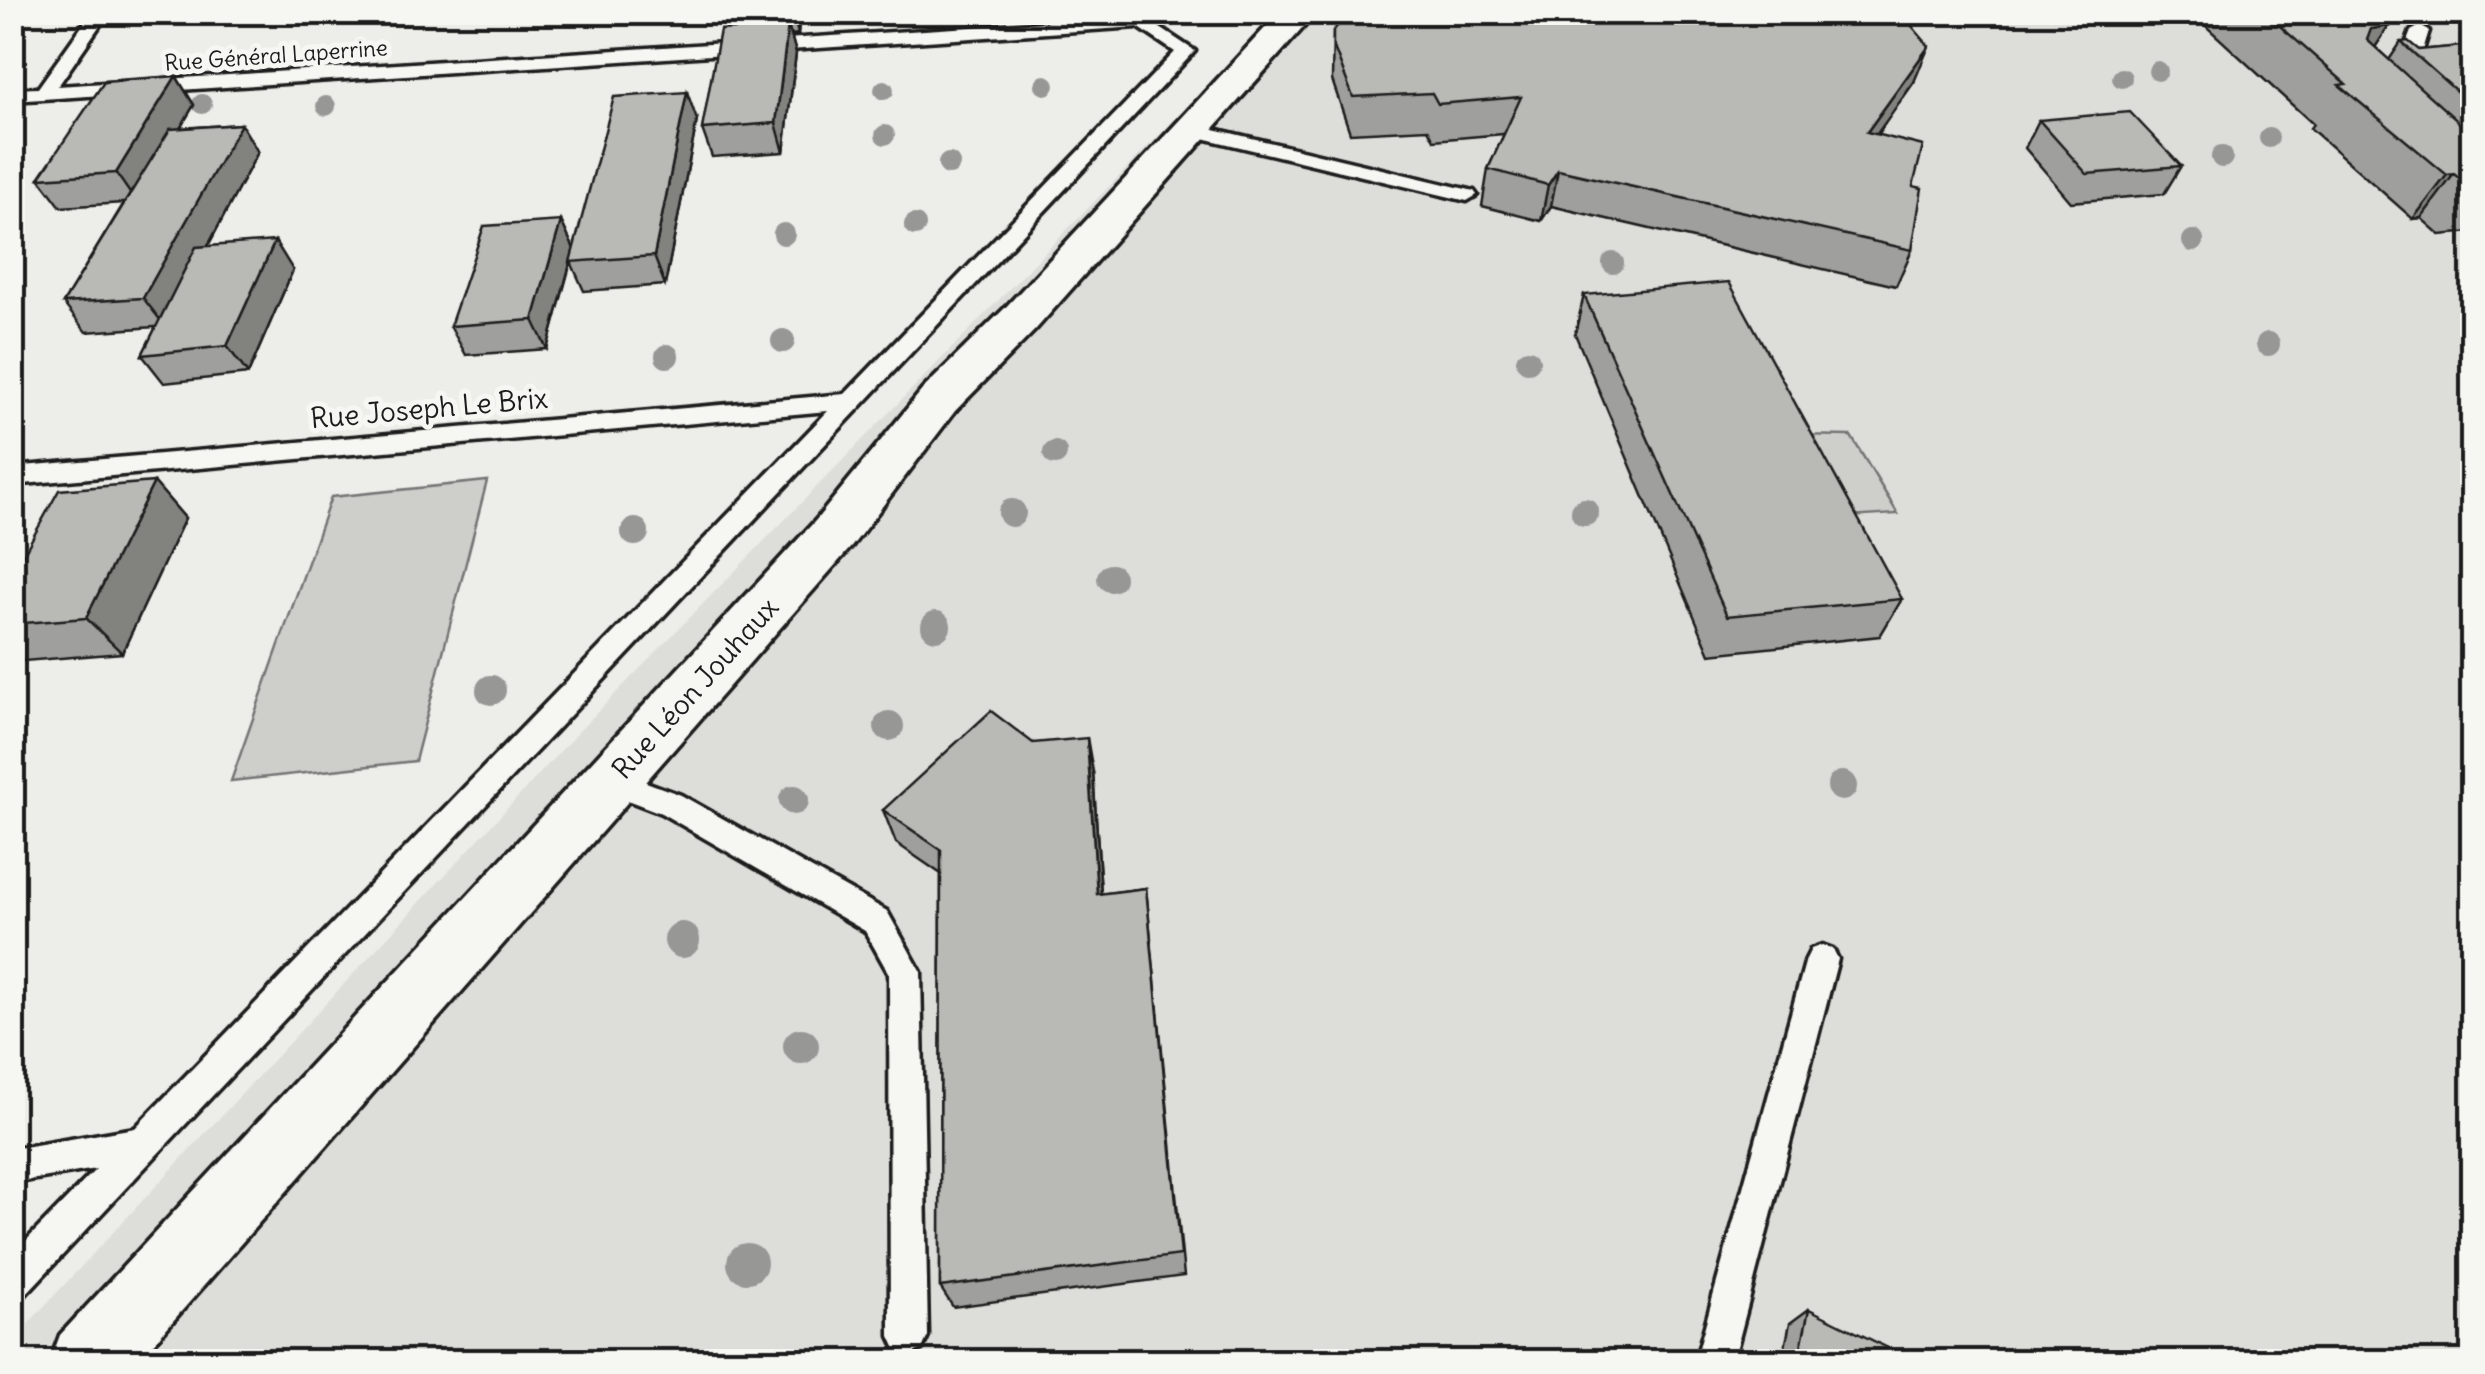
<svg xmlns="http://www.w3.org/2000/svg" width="2485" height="1374" viewBox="0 0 2485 1374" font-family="Delius,sans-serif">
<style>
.built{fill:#ddddda}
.green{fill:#cececb;stroke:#757574;stroke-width:2.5}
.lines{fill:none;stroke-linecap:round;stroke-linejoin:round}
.lane-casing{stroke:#1c1c1c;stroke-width:7}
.secondary-casing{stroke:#1c1c1c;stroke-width:7}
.lane{fill:#f6f6f2;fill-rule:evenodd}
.secondary{fill:#f6f6f2;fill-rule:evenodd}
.tree{fill:#979795}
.wall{fill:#9f9f9d;stroke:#1c1c1c;stroke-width:2.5}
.shaded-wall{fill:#82827f;stroke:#1c1c1c;stroke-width:2.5}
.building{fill:#b9b9b6;stroke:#1c1c1c;stroke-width:2.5}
.labels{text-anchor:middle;stroke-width:10;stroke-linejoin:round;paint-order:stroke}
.far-street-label{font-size:22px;fill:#1c1c1c;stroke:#f6f6f2}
.street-label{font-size:28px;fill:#1c1c1c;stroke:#f6f6f2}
</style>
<rect width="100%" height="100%" fill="#edede9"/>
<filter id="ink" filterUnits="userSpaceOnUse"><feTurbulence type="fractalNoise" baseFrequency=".01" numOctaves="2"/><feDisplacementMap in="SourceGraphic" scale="20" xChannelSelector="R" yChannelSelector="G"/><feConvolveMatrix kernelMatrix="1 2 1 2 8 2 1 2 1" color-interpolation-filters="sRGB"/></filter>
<g filter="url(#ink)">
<polygon class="built" points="1278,13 2472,13 2472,1361 13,1362 12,1341 582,728"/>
<g class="green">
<polygon points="1791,435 1851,436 1898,514 1831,518"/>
<polygon points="487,481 415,761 231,781 331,497"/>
</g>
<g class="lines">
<defs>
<g id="lane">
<polygon points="92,12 109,12 58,86 1142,16 1195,51 25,1295 12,1300 12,1255 96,1169 12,1183 12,1149 135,1128 828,411 12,485 12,467 845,394 1175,52 1138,27 12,101 12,89 38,88"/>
<path d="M2420 26 2429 31C2420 57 2420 80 2387 76V68L2398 65 2411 31Z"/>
<polygon points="1193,124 1474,191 1477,195 1467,201 1186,134 1183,130"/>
<polygon points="611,769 681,795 887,911 921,972 928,1336 922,1349 909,1355 896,1349 890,1336 889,974 865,931 661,813 601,790 597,781 601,772"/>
<polygon points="1822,945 1833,949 1838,959 1733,1362 1695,1362 1806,959 1811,949"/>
</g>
<polygon id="secondary" points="1280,12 1317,12 1036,329 955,411 852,546 137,1362 50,1362 60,1335 816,520 923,389 1004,309"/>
</defs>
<use href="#lane" class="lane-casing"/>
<use href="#secondary" class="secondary-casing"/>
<use href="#lane" class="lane"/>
<use href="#secondary" class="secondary"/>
</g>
<g class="tree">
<circle cx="2158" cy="71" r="10"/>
<circle cx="2122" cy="78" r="10"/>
<circle cx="1045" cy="85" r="10"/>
<circle cx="884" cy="90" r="10"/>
<circle cx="202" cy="104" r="10"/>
<circle cx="326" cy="106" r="10"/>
<circle cx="885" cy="135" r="10"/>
<circle cx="2269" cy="138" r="10"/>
<circle cx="2222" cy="157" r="11"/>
<circle cx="949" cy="164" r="11"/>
<circle cx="915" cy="225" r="11"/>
<circle cx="784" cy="234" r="11"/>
<circle cx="2193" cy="241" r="11"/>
<circle cx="1613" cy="263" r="11"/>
<circle cx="783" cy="341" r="12"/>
<circle cx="2268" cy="344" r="12"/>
<circle cx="667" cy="356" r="12"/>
<circle cx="1528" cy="361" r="12"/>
<circle cx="1055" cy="453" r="12"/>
<circle cx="1585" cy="512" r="14"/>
<circle cx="1012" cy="513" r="14"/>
<circle cx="635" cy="532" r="14"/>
<circle cx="1111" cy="578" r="14"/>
<circle cx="936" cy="626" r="15"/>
<circle cx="491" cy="690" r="15"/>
<circle cx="889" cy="726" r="15"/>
<circle cx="1842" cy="786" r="15"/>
<circle cx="794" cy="800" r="15"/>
<circle cx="682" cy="940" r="18"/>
<circle cx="801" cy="1046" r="18"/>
<circle cx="747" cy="1263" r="20"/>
</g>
<g class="wall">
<polygon points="724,12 800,12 798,34 791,35 796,53 784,152 712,157 702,129 729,29"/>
<polygon points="2200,12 2373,12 2389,26 2375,47 2389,60 2401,42 2419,50 2472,45 2472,232 2440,235 2421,218 2413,219 2310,128 2313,124 2197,18"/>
<polygon points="1333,31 1914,82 1877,135 1913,186 1912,250 1896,286 1551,206 1541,221 1482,206 1488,169 1504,134 1434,140 1428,129 1350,133 1332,80"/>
<polygon points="176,76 194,105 180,128 241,124 258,152 208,246 293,270 248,374 164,383 142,355 156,327 86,332 63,303 124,203 61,207 39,178"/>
<polygon points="697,120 665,285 584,291 571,262 547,349 466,355 450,326 561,221 574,249"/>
<polygon points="2039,120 2181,166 2164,194 2071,202 2025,148"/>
<polygon points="1584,295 1902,599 1880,636 1710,654 1575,334"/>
<polygon points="154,482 185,518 122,653 12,662 12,566 17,566"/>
<polygon points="1033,743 1093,772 1101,894 1146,888 1184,1276 953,1307 940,1287 941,874 896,843 883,810"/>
<polygon points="1809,1309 1903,1362 1782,1362 1790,1323"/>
</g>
<g class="shaded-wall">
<polygon points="792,12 800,12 798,34"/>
<polygon points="788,25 796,53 784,152 776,123"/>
<polygon points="2389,26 2361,69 2342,72 2371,29"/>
<polygon points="1929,46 1914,82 1852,169 1867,132"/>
<polygon points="176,76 194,105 136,202 116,173"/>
<polygon points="687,92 697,120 665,285 654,256"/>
<polygon points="241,124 258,152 165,326 143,298"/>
<polygon points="1558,170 1551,206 1541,221 1548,185"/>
<polygon points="2454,174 2421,218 2413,219 2447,175"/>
<polygon points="561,221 574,249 547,349 533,320"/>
<polygon points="275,241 293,270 248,374 227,346"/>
<polygon points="154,482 185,518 122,653 86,618"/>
<polygon points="1087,738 1093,772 1103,925 1097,894"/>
</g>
<g class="building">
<polygon points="1349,12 1900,12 1929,46 1867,132 1923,146 1913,186 1922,188 1912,250 1558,170 1548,185 1488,169 1521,97 1438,104 1432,93 1353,97 1333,45 1333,31"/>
<polygon points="2264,12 2373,12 2389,26 2371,29 2367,40 2472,134 2472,189 2454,174 2447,175 2339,85 2346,84"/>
<polygon points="788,25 776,123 702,129 720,30"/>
<polygon points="2408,41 2419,50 2472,45 2472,105 2401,42"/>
<polygon points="176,76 116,173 39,178 104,82"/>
<polygon points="687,92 654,256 570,262 614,97"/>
<polygon points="2130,112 2181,166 2087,174 2039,120"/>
<polygon points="241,124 143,298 63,303 170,129"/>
<polygon points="561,221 533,320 450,326 484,226"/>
<polygon points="275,241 227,346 142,355 196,247"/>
<polygon points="1729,282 1902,599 1727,616 1584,295"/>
<polygon points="154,482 86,618 12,624 12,566 17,566 59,490"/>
<polygon points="991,711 1033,743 1087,738 1097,894 1146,888 1181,1255 940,1287 941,850 883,810"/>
<polygon points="1809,1309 1904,1356 1903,1362 1798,1362"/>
</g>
</g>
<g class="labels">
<g class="far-street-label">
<text transform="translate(276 55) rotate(-4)" y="8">Rue Général Laperrine</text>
</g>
<g class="street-label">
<text transform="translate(429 408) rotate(-5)" y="10">Rue Joseph Le Brix</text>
<text transform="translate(695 688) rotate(-48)" y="10">Rue Léon Jouhaux</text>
</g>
</g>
<rect width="2485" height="1374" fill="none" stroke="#f6f6f2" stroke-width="50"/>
<rect x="25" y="25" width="2435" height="1324" fill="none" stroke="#1c1c1c" stroke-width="4" filter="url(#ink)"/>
</svg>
